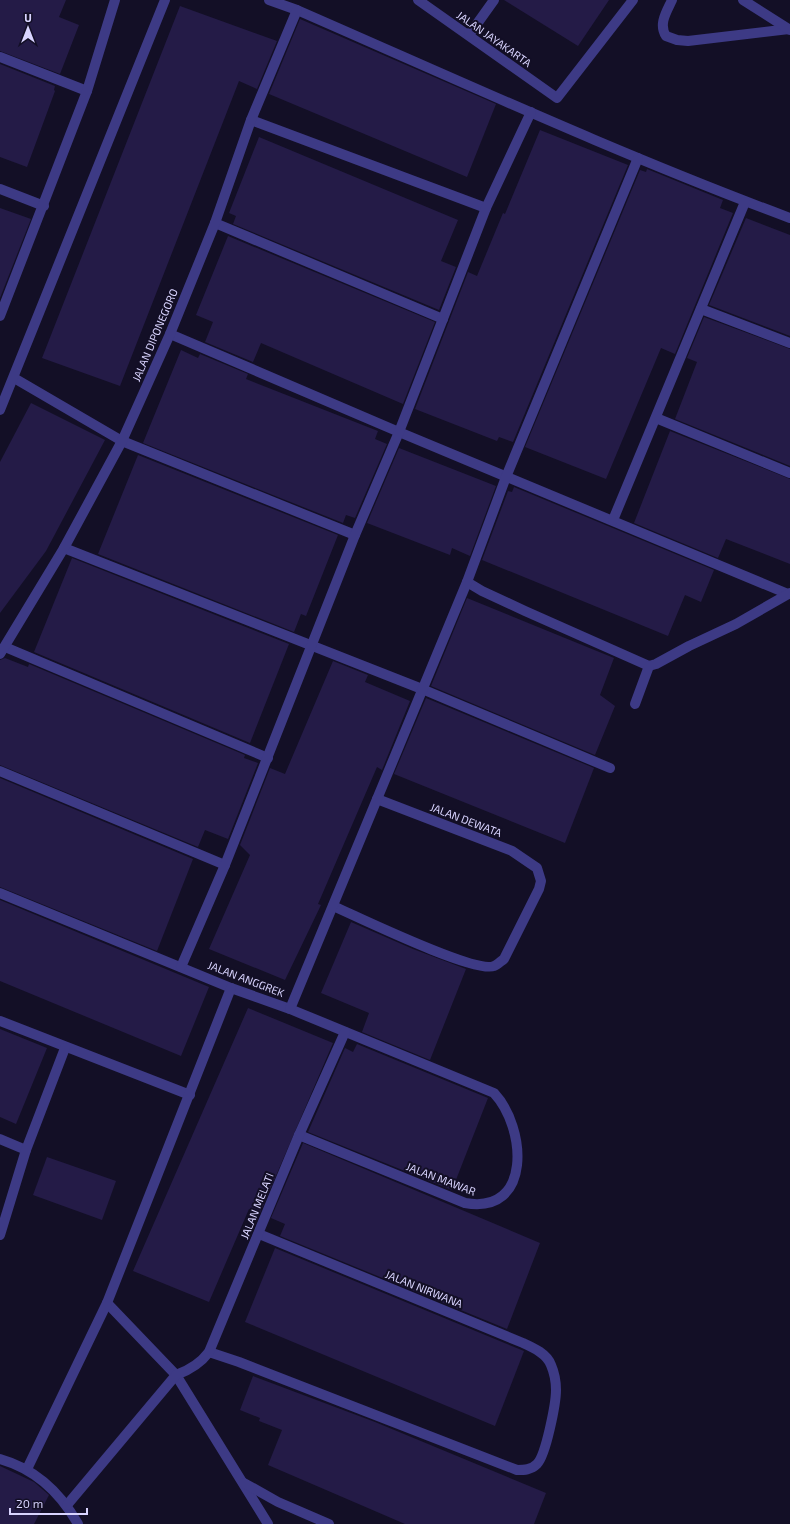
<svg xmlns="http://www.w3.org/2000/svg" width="790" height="1524" viewBox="0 0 790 1524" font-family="'Exo 2',sans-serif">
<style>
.building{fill:#241b47}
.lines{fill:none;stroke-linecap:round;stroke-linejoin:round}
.minor{stroke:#3d3a85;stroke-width:10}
.labels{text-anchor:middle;stroke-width:4;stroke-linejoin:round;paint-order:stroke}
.street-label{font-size:11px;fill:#d9d4ff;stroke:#130f26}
</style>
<rect width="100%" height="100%" fill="#130f26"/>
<g class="building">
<polygon points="0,0 66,0 59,17 79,25 60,74 0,51"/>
<polygon points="504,0 609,0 578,46"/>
<polygon points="180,6 277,41 257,89 239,81 120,386 42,358"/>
<polygon points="300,19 496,104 467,177 269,94"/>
<polygon points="0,64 55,86 54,90 55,91 27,167 0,157"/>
<polygon points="540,130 628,165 513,442 499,437 497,441 415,409 468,272 477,276 503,213 505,214"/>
<polygon points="259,137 458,220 441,261 456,267 439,310 233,224 236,216 229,213"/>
<polygon points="647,169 723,200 720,208 733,213 675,354 661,348 606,479 525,447 640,170 646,172"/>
<polygon points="0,208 31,219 0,298"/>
<polygon points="746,218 790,235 790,336 709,305"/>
<polygon points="228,236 435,322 403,404 261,343 253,362 205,342 213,322 196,315"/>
<polygon points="704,317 790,349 790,466 675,419 697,362 687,358"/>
<polygon points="181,350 198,358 200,354 248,374 246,379 378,431 375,439 387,444 355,518 346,515 343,523 143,443"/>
<polygon points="31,403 105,440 46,551 0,613 0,462"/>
<polygon points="670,431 790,479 790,564 726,539 718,558 634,523"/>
<polygon points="399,448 496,486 470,556 452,548 450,555 367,523"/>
<polygon points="138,455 338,535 306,616 301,614 294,632 98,554"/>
<polygon points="514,487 714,570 701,602 685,595 668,636 482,560 508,491 512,492"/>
<polygon points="72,558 289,644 250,743 34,652"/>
<polygon points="467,598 614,658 600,695 615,706 595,755 431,686"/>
<polygon points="5,658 28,667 29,664 245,755 244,758 258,763 228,839 205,830 198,847 0,765 0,660"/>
<polygon points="333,661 368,675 365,682 410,701 382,770 377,767 318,904 321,905 285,980 209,949 250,855 240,845 270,768 285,774"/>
<polygon points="426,698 594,768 565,843 394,774"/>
<polygon points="0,778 193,859 157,951 0,887"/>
<polygon points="0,900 209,987 181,1056 0,981"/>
<polygon points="351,922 413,949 466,969 430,1060 362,1032 369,1013 321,993"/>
<polygon points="248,1008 333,1043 260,1213 249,1209 209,1302 133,1271"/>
<polygon points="0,1029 47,1048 16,1124 0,1117"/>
<polygon points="357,1044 488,1098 452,1190 308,1132 345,1048 353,1052"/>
<polygon points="303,1143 540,1243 507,1329 280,1236 285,1224 271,1218"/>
<polygon points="47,1157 116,1181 102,1220 33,1195"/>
<polygon points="275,1248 524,1351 495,1426 245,1322"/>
<polygon points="253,1376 375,1422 546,1493 534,1524 405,1524 268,1465 282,1430 259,1421 260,1418 240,1410"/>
<polygon points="0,1466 34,1482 49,1495 34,1524 0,1524"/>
</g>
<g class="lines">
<g class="minor">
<path d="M269 0 297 10C460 81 623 156 790 218"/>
<polyline points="418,0 557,98 633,0"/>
<path d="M672 0C667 11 658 24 666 36L677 40 688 41 789 29"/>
<polyline points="743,0 790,30"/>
<polyline points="469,35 494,0"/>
<polyline points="0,57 87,91"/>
<polyline points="251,120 486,208"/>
<polyline points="0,189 44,206"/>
<polyline points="215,223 443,319"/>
<polyline points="701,309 790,343"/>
<polyline points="0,316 87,91 115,0"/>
<polyline points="170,334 399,432 788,594"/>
<polyline points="14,378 122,441 355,535"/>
<polyline points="0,410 165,0"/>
<polyline points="656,418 790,473"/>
<polyline points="613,520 745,202"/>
<polyline points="64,548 422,689 610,768"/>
<polyline points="467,582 482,591 525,611 649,666 656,664 689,646 736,624 790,593"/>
<polyline points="5,647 268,758"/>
<polyline points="0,654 64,548 122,441 170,334 215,223 251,120 297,10"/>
<polyline points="635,704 649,666"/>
<polyline points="0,771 225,865"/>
<path d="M0 893 231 988 290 1009 494 1093C526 1127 533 1215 465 1203L299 1135"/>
<path d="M333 906C358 917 475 974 494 966 497 965 501 961 504 959L539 889 541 881 537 868 512 851 377 799"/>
<polyline points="181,967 225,865 355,535 399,432 486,208 531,112"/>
<polyline points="290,1009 467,582 506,477 638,158"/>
<polyline points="0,1021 190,1095"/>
<polyline points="0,1139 26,1150"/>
<polyline points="0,1235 26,1150 65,1048"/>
<polyline points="107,1303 176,1375 268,1524"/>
<path d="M209 1352 239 1362 517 1470C524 1470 531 1470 537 1464 546 1455 556 1403 556 1390 556 1382 554 1372 551 1365 547 1354 534 1348 523 1343L259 1234"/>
<path d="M0 1459C36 1469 60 1492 78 1524"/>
<polyline points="27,1469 107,1303 231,988"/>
<polyline points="244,1483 278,1502 329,1524"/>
<path d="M67 1505 176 1375C190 1370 200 1364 209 1352L299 1135 345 1032"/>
</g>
</g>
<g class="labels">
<g class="street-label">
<text transform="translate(494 39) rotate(35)" y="4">JALAN JAYAKARTA</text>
<text transform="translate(155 335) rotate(-67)" y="4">JALAN DIPONEGORO</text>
<text transform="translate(466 820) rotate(21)" y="4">JALAN DEWATA</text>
<text transform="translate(246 979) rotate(21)" y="4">JALAN ANGGREK</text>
<text transform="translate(441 1179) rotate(21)" y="4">JALAN MAWAR</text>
<text transform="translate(257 1206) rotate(-68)" y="4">JALAN MELATI</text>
<text transform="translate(424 1289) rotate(22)" y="4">JALAN NIRWANA</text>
</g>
</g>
<g transform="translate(28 28)" stroke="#130f26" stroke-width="3" paint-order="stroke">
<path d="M0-3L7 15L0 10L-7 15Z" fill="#d9d4ff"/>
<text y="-6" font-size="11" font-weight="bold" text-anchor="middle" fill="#d9d4ff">U</text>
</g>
<path d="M10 1508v6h77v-6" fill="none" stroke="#d9d4ff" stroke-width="2"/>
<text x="16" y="1508" font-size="12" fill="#d9d4ff" stroke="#130f26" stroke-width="3" paint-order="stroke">20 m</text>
</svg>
